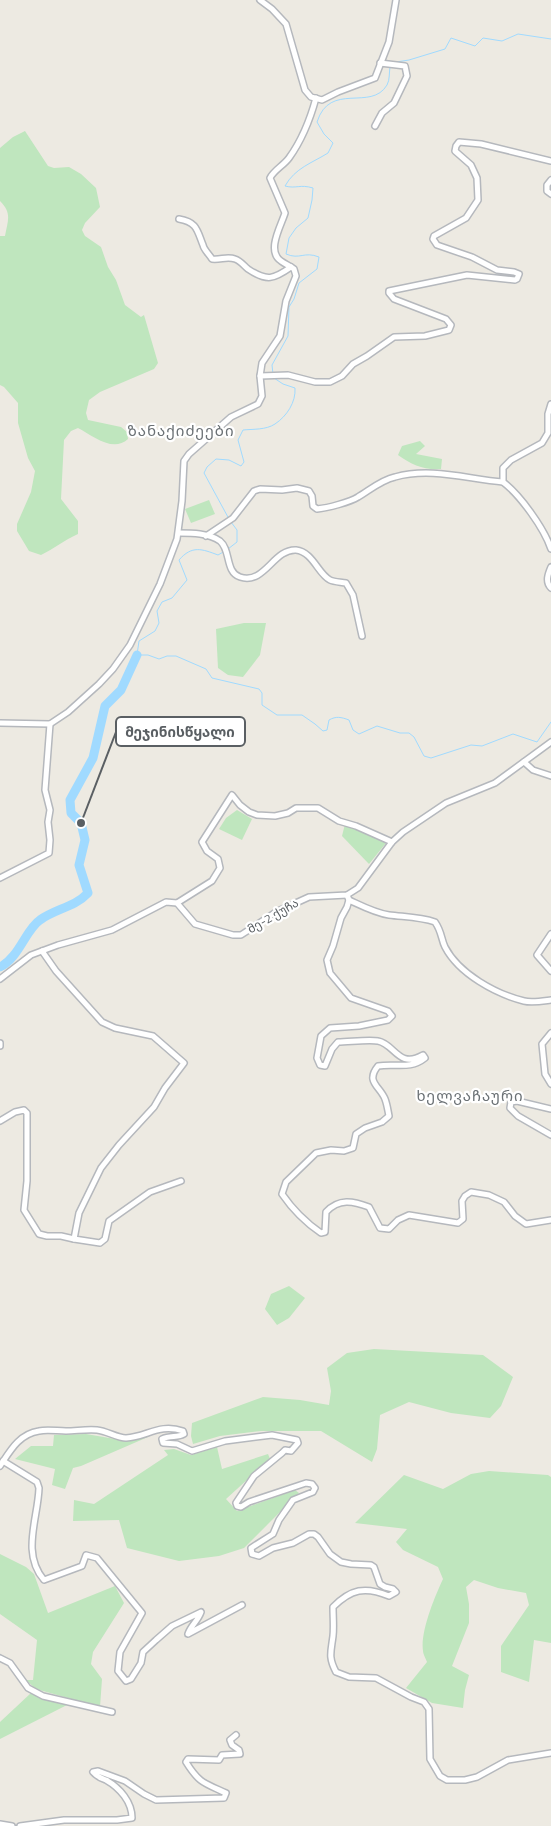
<svg xmlns="http://www.w3.org/2000/svg" width="551" height="1826" viewBox="0 0 551 1826" font-family="'Titillium Web','Noto Sans Georgian',sans-serif">
<style>
.green{fill:#bfe6be}
.lines{fill:none;stroke-linecap:round;stroke-linejoin:round}
.stream{stroke:#a0daff;stroke-width:1}
.river{stroke:#a0daff;stroke-width:9}
.minor-casing{stroke:#b5b8bd;stroke-width:8}
.minor{stroke:#fff;stroke-width:5}
.labels{text-anchor:middle;stroke-width:4.5;stroke-linejoin:round;paint-order:stroke}
.street-label{font-size:12px;fill:#5a5f63;stroke:#fff}
.quarter-label{font-size:15px;letter-spacing:1px;fill:#6b7175;stroke:#fff}
.leader{fill:none;stroke:#5a5f63;stroke-width:2}
.callout-dot{fill:#5a5f63;stroke:#fff;stroke-width:2}
.callout{fill:#fff;stroke:#5a5f63;stroke-width:2}
.callout-label{font-size:14px;text-anchor:middle;font-weight:bold;fill:#5a5f63}
</style>
<rect width="100%" height="100%" fill="#edeae2"/>
<g class="green">
<path d="M25 131 48 166 54 168 69 167 81 174 96 188 100 207 85 223 82 230 85 236 101 247 108 267 116 280 125 305 141 317 144 315 158 363 154 369 100 392 89 400 86 413 88 420 121 427 127 432 128 439C113 453 93 436 78 428L71 431 64 440 61 499 78 521V534C64 540 54 549 41 555L29 551 17 531V524L31 492 35 471 28 458 18 423V403L4 387 0 385V236H5C8 220 12 213 0 201V148L13 137Z"/>
<path d="M420 441 425 446 416 454 442 459 441 469C423 470 412 465 398 455L402 446Z"/>
<polygon points="209,500 215,514 191,523 185,509"/>
<polygon points="244,623 266,623 260,655 243,677 228,675 218,668 216,629"/>
<polygon points="237,810 252,819 242,840 219,829 226,818"/>
<polygon points="345,824 363,831 386,843 369,864 342,836"/>
<polygon points="289,1286 305,1298 289,1318 277,1325 265,1309 271,1294"/>
<polygon points="374,1349 483,1355 513,1377 501,1406 490,1418 451,1413 409,1402 380,1415 377,1449 372,1462 321,1431 261,1431 220,1436 193,1444 191,1436 192,1423 263,1397 300,1400 329,1405 331,1391 327,1368 347,1353"/>
<polygon points="86,1434 127,1441 148,1434 148,1437 81,1466 73,1468 65,1489 52,1485 55,1469 15,1459 31,1446 53,1446 54,1435"/>
<polygon points="217,1447 222,1469 268,1454 270,1459 226,1499 237,1511 295,1490 299,1493 244,1548 219,1556 179,1561 127,1548 119,1520 73,1521 74,1500 94,1504 168,1455 164,1450 174,1449 191,1455"/>
<path d="M489 1471 548 1475 551 1477V1643L534 1640 529 1682 501 1672V1646L529 1605 526 1593 498 1588 474 1580 466 1587 469 1604V1623L452 1666 469 1675 465 1690 463 1708 432 1703 406 1688 427 1662C426 1659 423 1654 423 1651 420 1632 435 1596 443 1579L438 1567 403 1550 396 1542 407 1529 355 1523 404 1475 443 1489 471 1474Z"/>
<polygon points="0,1554 26,1567 34,1574 48,1613 115,1586 124,1603 93,1652 91,1664 102,1679 100,1707 36,1689 26,1680 33,1680 37,1640 0,1614"/>
<polygon points="31,1693 67,1705 0,1739 0,1722"/>
</g>
<g class="lines">
<g class="stream">
<polyline points="390,63 409,60 445,49 451,38 475,46 483,38 502,41 518,34 551,39"/>
<path d="M273 374 272 365 288 336 289 307 294 299 299 283 317 269 319 257C304 251 300 260 286 254L289 238 296 228 308 218 312 200 313 188C300 184 296 189 285 186 295 168 312 163 328 153L333 143 324 134 317 122C330 81 371 112 387 85 390 80 389 72 390 67"/>
<path d="M229 519 204 473 207 467 216 459 229 460 241 466 244 462 238 440 243 430C253 429 266 430 275 424 287 416 296 402 295 388L283 384 274 378"/>
<polyline points="228,549 237,542 237,530 231,522"/>
<path d="M225 551 218 555C202 549 192 545 179 560L187 580 172 598 162 602 157 611 159 623 155 631 139 641 137 655H148L159 659 167 656H176L206 669 212 678 259 689 262 693V705L277 715H302L315 724 323 731 327 730 329 720C336 716 341 717 349 720L353 730 359 734 377 726 400 733H409L414 737 424 756 431 758 471 745 482 746 513 734 537 742 551 722"/>
</g>
<path class="river" d="M0 967C19 958 26 929 40 920 55 909 75 907 88 893L79 865 85 840 81 823 71 813 70 800 93 758 105 706 121 690 137 655"/>
<defs>
<g id="minor">
<polyline points="260,0 272,9 286,24 305,90 311,97 322,100 338,92 375,78 389,42 396,0"/>
<polyline points="375,126 382,113 394,103 407,76 405,66 380,63"/>
<polyline points="551,180 547,185 547,191 551,194"/>
<path d="M179 219C197 222 197 230 203 245 204 250 209 254 212 259 221 260 227 256 235 259 241 261 244 266 248 269 267 282 274 279 291 267"/>
<polyline points="260,376 288,375 315,382 330,382 342,376 353,364 367,356 394,337 425,336 449,330 451,325 446,319 394,299 389,293 389,291 467,275 515,280 517,279 519,274 514,272 497,270 472,257 437,245 433,239 434,236 466,218 478,200 477,178 471,165 455,151 456,146 459,142 481,144 551,161"/>
<path d="M551 404 548 414V433L542 443 511 460 503 468V482C520 495 544 528 551 549"/>
<path d="M179 533C191 533 209 533 220 541 231 550 225 572 240 577 265 585 273 549 296 550 313 552 318 574 330 580 334 582 341 582 346 583L353 595 362 636"/>
<path d="M206 536 233 518 254 491 260 489 282 490 297 488 309 491 312 496 313 506 317 509C328 508 350 502 358 497 370 490 381 480 395 477 431 467 467 479 503 482"/>
<path d="M551 567C548 574 545 582 551 588"/>
<path d="M0 723 50 724 68 712 99 684 113 669 130 645 160 584 177 539 182 501 184 461 189 454 231 417 258 404 262 396 260 376 262 363 280 336 286 301 296 276 294 269C290 266 285 264 281 261 266 251 281 226 285 213L270 178C274 170 283 166 289 158 302 140 310 120 316 98"/>
<polyline points="524,762 533,770 551,776"/>
<polyline points="0,878 49,853 50,840 48,822 50,810 45,790 50,724"/>
<path d="M347 895 349 900 347 907 341 918 333 946 327 960 330 973 351 998 388 1011 392 1016 388 1020 359 1026 330 1028 321 1036 317 1058 320 1065 325 1066 332 1049 338 1042C349 1042 369 1039 378 1041 395 1044 398 1069 423 1055L425 1058C410 1070 396 1063 378 1066 365 1082 380 1086 385 1099 387 1104 388 1111 389 1116L382 1122 365 1128 356 1134 353 1148 344 1151 331 1150 316 1153 286 1182 282 1194C293 1210 305 1222 321 1233L325 1232 326 1212C339 1198 353 1201 369 1207L380 1228 389 1229 398 1220 409 1215 458 1223 463 1219 462 1201 465 1196 471 1192 489 1195 504 1202 515 1216 526 1224 551 1220"/>
<path d="M349 900C362 906 375 913 389 915 405 917 420 917 435 922 442 932 441 939 445 947 459 974 496 994 524 1001 532 1003 543 1001 551 1000"/>
<polyline points="177,903 212,881 220,868 218,859 207,851 202,842 232,795 240,805 249,812 257,815 275,816 288,813 296,808 318,808 339,821 356,826 392,842"/>
<polyline points="551,934 537,955 551,971"/>
<polyline points="42,951 56,971 102,1022 115,1028 153,1036 184,1063 165,1088 154,1107 119,1145 101,1168 79,1213 74,1239 100,1243 105,1239 109,1221 150,1192 181,1181"/>
<polyline points="0,979 31,955 58,945 112,930 166,902 177,903 195,924 233,935 241,935 276,912 309,897 347,895 358,888 392,842 403,832 446,803 495,783 551,742"/>
<polyline points="551,1033 542,1044 545,1074 551,1084"/>
<polyline points="0,1043 0,1046"/>
<polyline points="551,1109 517,1101 511,1102 510,1108 518,1116 551,1135"/>
<polyline points="0,1121 15,1112 24,1110 27,1113 27,1181 24,1210 39,1234 47,1236 61,1236 74,1239"/>
<path d="M3 1461 37 1482 39 1488C38 1519 21 1553 44 1580L82 1566 86 1555 97 1558 142 1613 120 1652 118 1671 126 1681 131 1679 141 1663 143 1652 156 1640 172 1626 201 1612C198 1621 191 1625 188 1634L242 1605"/>
<path d="M0 1466C10 1451 19 1434 39 1431 47 1429 57 1431 66 1431 76 1431 86 1429 97 1430 107 1431 117 1438 126 1438 147 1437 159 1423 183 1431L184 1434C178 1438 170 1435 162 1439L163 1443 177 1444 192 1451 225 1441 272 1435 297 1440 298 1443 291 1451 285 1450 282 1453 254 1476 236 1503 237 1506 241 1507 249 1502 306 1483 312 1484 315 1488 313 1492 293 1500 279 1520 273 1534 251 1548 252 1554 259 1556 273 1548 293 1543 309 1534H314L318 1537 330 1554 341 1562 351 1564 371 1565 374 1567 380 1584 385 1587 393 1589 396 1592 389 1596C365 1586 351 1589 333 1607 333 1617 334 1627 333 1636 331 1652 328 1657 336 1672L349 1677 376 1678 411 1697 424 1702 429 1709 430 1759 440 1776 447 1780H465L477 1777 508 1760 551 1753"/>
<polyline points="0,1658 10,1663 28,1688 43,1696 112,1712"/>
<polyline points="0,1824 12,1826"/>
<path d="M20 1826 64 1820H117L132 1818C132 1802 120 1788 106 1780 101 1778 97 1777 93 1772L98 1771 125 1781 144 1794 156 1800 224 1798 226 1793C204 1783 199 1783 186 1762L188 1759 219 1760 222 1755 240 1754 239 1750 232 1745 230 1740 236 1735"/>
</g>
</defs>
<use href="#minor" class="minor-casing"/>
<use href="#minor" class="minor"/>
</g>
<g class="labels">
<g class="street-label">
<text transform="translate(273 916) rotate(-30)" y="4">მე-2 ქუჩა</text>
</g>
<g class="quarter-label">
<text x="181" y="436">ზანაქიძეები</text>
<text x="470" y="1101">ხელვაჩაური</text>
</g>
</g>
<path class="leader" d="M81 823L116 732"/>
<circle class="callout-dot" cx="81" cy="823" r="5"/>
<rect class="callout" x="116" y="717" width="129" height="29" rx="5"/>
<g class="callout-label">
<text x="180" y="737">მეჯინისწყალი</text>
</g>
</svg>
